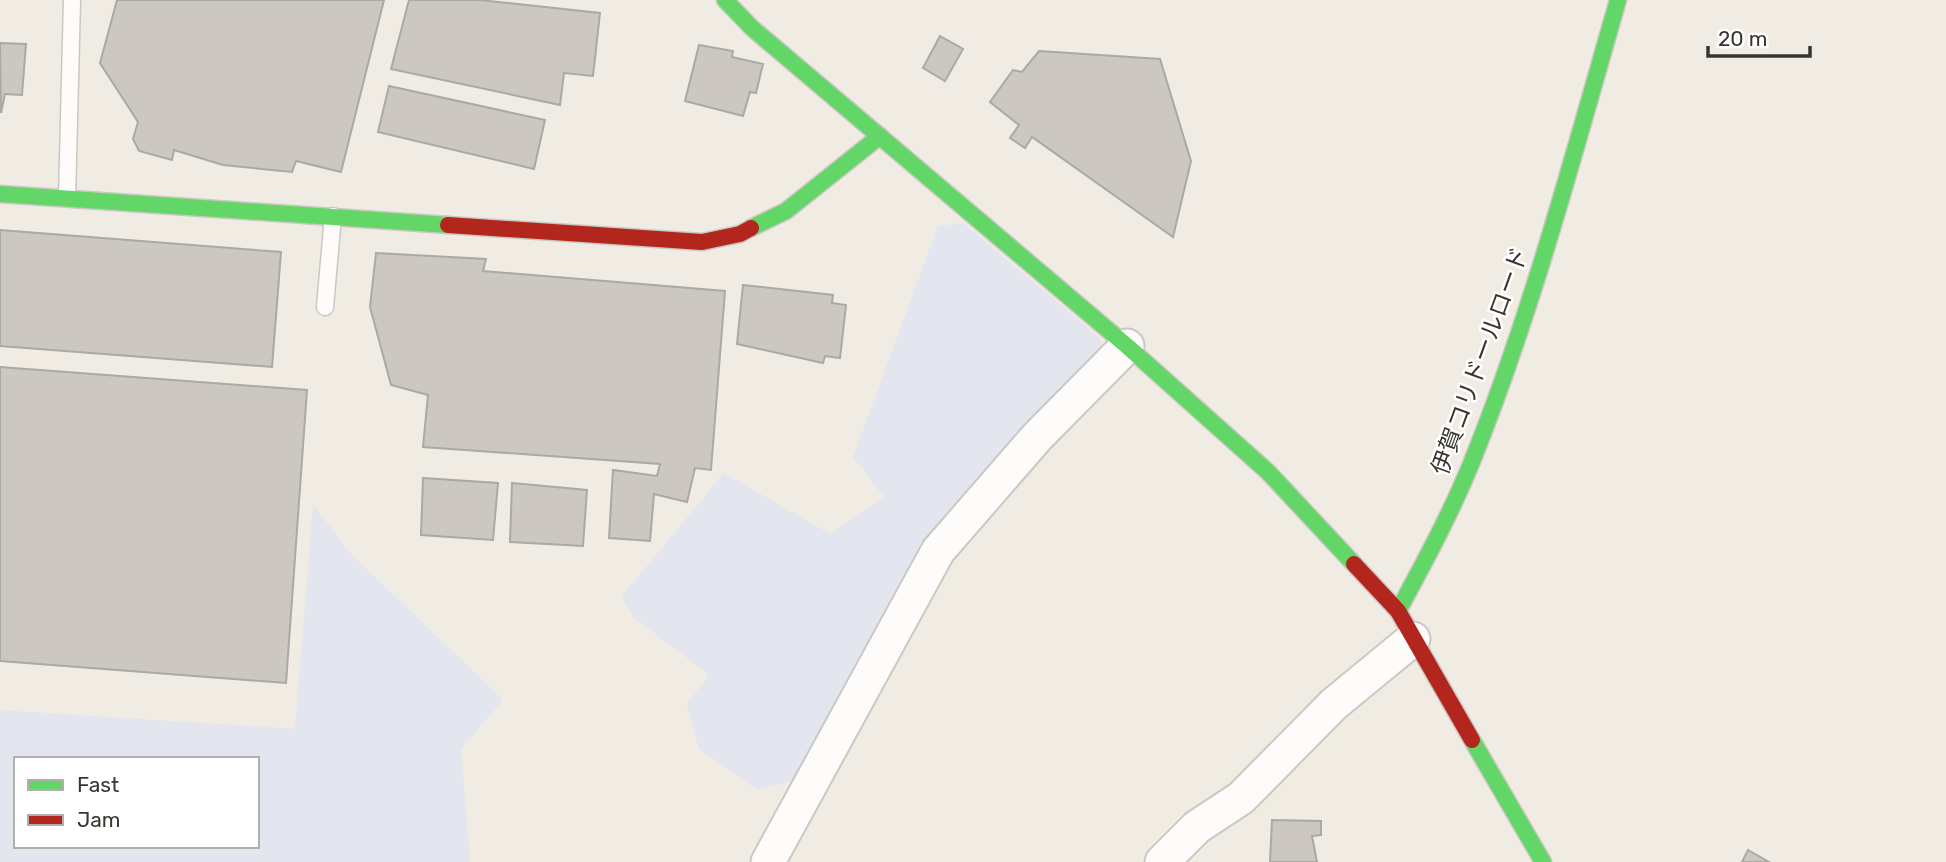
<svg xmlns="http://www.w3.org/2000/svg" width="1946" height="862" viewBox="0 0 1946 862" font-family="Rubik,'Noto Sans JP',sans-serif">
<style>
.green{fill:#e3e5ef;fill-rule:evenodd}
.building{fill:#ccc8c1;stroke:#aca8a2;stroke-width:2}
.lines{fill:none;stroke-linecap:round;stroke-linejoin:round}
.lane-casing{stroke:#cbc8c1;stroke-width:19}
.street-casing{stroke:#cbc8c1;stroke-width:37}
.fast-casing{stroke:#cbc8c1;stroke-width:19}
.jam-casing{stroke:#cbc8c1;stroke-width:19}
.lane{stroke:#fdfcfb;stroke-width:16}
.street{stroke:#fdfcfb;stroke-width:33}
.fast{stroke:#63d668;stroke-width:16}
.jam{stroke:#b3261e;stroke-width:16}
.labels{text-anchor:middle;stroke-width:5;stroke-linejoin:round;paint-order:stroke}
.street-label{font-size:24px;fill:#39362f;stroke:#fff}
</style>
<rect width="100%" height="100%" fill="#f0ece3"/>
<g class="green">
<polygon points="963,223 1101,339 1099,363 1030,430 805,777 758,790 699,749 687,704 709,675 632,616 622,596 724,473 830,534 884,497 853,457 938,226"/>
<path d="M313 504 349 552 503 700 461 749 470 862H0V710L295 729ZM16 759H257V846H16Z"/>
</g>
<g class="building">
<polygon points="117,0 384,0 341,172 296,161 292,172 223,165 174,150 172,160 139,151 133,139 138,122 100,63"/>
<polygon points="409,0 480,0 600,13 593,76 564,73 560,105 391,69"/>
<polygon points="940,36 963,49 945,81 923,68"/>
<polygon points="0,43 26,44 22,95 5,94 1,113"/>
<polygon points="699,45 733,51 732,57 763,64 756,93 750,92 743,116 685,101"/>
<polygon points="1039,51 1160,59 1191,161 1173,237 1032,137 1025,148 1010,138 1019,125 990,102 1013,70 1022,72"/>
<polygon points="389,86 545,120 534,169 378,132"/>
<polygon points="0,230 281,252 272,367 0,346"/>
<polygon points="376,253 486,259 483,271 725,291 711,470 695,468 687,502 654,494 650,541 609,538 613,470 657,476 660,464 423,447 428,395 391,385 370,307"/>
<polygon points="743,285 833,295 832,303 846,305 840,358 825,356 823,363 737,344"/>
<polygon points="0,367 307,390 286,683 0,661"/>
<polygon points="423,478 498,483 493,540 421,535"/>
<polygon points="512,483 587,490 583,546 510,542"/>
<polygon points="1272,820 1321,821 1321,835 1312,836 1317,862 1270,862"/>
<polygon points="1748,850 1769,862 1742,862"/>
</g>
<g class="lines">
<defs>
<g id="lane">
<polyline points="67,198 72,0"/>
<polyline points="325,307 333,216"/>
</g>
<g id="street">
<polyline points="768,862 938,551 1037,437 1127,346"/>
<polyline points="1162,862 1197,827 1241,798 1334,704 1413,639"/>
</g>
<g id="fast">
<polyline points="725,0 752,28 1127,346 1268,472 1354,564"/>
<polyline points="0,194 448,225"/>
<polyline points="751,228 786,211 880,136"/>
<path d="M1398 611C1424 563 1450 515 1471 464 1532 313 1573 156 1618 0"/>
<polyline points="1472,740 1543,862"/>
</g>
<g id="jam">
<polyline points="448,225 702,242 740,234 751,228"/>
<polyline points="1354,564 1398,611 1472,740"/>
</g>
</defs>
<use href="#lane" class="lane-casing"/>
<use href="#street" class="street-casing"/>
<use href="#fast" class="fast-casing"/>
<use href="#jam" class="jam-casing"/>
<use href="#lane" class="lane"/>
<use href="#street" class="street"/>
<use href="#fast" class="fast"/>
<use href="#jam" class="jam"/>
</g>
<g class="labels">
<g class="street-label">
<text transform="translate(1480 361) rotate(-70)" y="8">伊賀コリドールロード</text>
</g>
</g>
<rect x="14" y="757" width="245" height="91" fill="#ffffff" stroke="#b0afac" stroke-width="2"/>
<rect x="28" y="780" width="35" height="10" fill="#63d668" stroke="#b0afac" stroke-width="2"/>
<text x="77" y="792" font-size="21" fill="#39362f">Fast</text>
<rect x="28" y="815" width="35" height="10" fill="#b3261e" stroke="#b0afac" stroke-width="2"/>
<text x="77" y="827" font-size="21" fill="#39362f">Jam</text>
<path d="M1708 46v10h102v-10" fill="none" stroke="#39362f" stroke-width="3.5"/>
<text x="1718" y="46" font-size="21" fill="#39362f" stroke="#ffffff" stroke-width="5" paint-order="stroke">20 m</text>
</svg>
